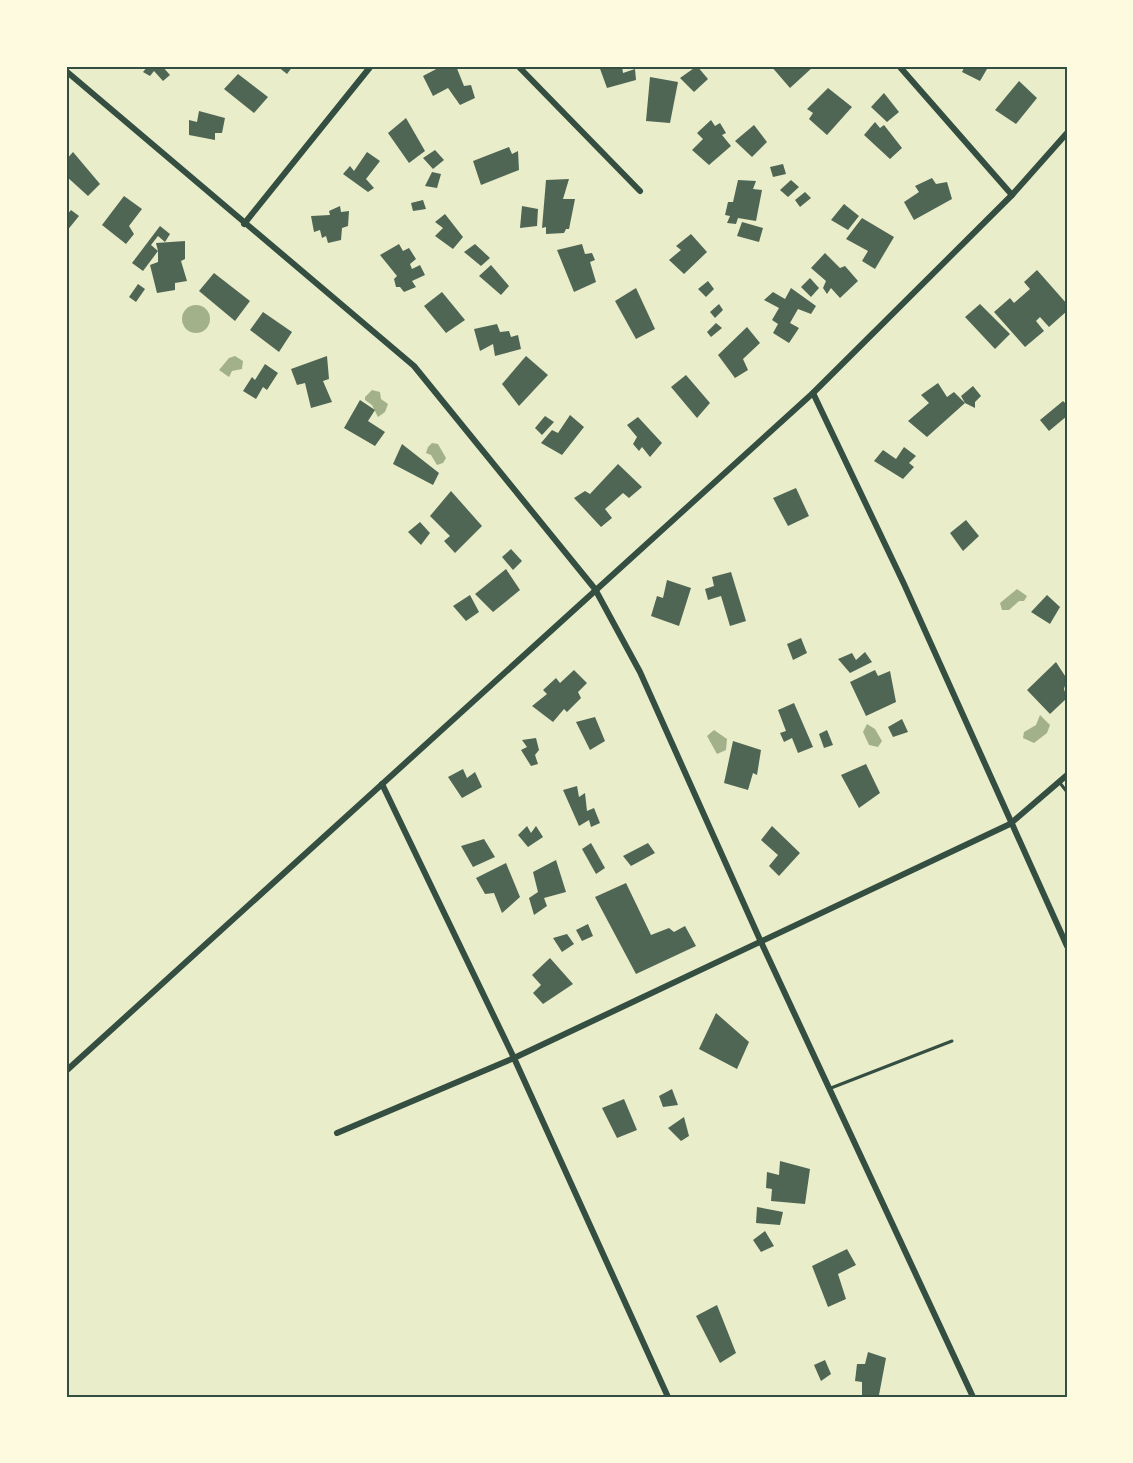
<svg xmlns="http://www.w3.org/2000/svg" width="1133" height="1463" viewBox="0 0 1133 1463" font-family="'Space Grotesk',sans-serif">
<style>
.water{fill:#a3b18a}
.building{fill:#4f6655}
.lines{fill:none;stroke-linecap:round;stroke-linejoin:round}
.service{stroke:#344e41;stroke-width:3}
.minor{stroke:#344e41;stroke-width:6}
.neatline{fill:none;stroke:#344e41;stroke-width:2}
</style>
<rect width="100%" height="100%" fill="#e9edc9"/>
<g class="water">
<circle cx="196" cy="319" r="14"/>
<polygon points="235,356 243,361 242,369 232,371 229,377 219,370 229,358"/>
<polygon points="372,390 380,392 381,399 388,404 385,412 378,417 372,405 365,400 365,397"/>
<polygon points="432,443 438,444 446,458 443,463 437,465 431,455 426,453 428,447"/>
<polygon points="1017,589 1027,596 1024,601 1019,601 1009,610 1002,610 1000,603"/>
<polygon points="1040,715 1050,725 1047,733 1034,743 1023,738 1024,732 1036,725"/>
<polygon points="867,724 875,729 882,741 878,747 869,745 863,732"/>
<polygon points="714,730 727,739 726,750 717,754 707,736"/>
</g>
<g class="building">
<polygon points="148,66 162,66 170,75 163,81 154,71 150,76 143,72"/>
<polygon points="277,66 293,66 287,74"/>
<polygon points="442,66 456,66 464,86 471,85 475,98 460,105 448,88 433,96 423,76"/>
<polygon points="599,66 622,66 623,73 635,69 636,80 607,88"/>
<polygon points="697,66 708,79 694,92 680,78"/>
<polygon points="771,66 814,66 790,88"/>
<polygon points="965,66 981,66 987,69 980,81 962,72"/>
<polygon points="238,74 268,97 254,113 224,89"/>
<polygon points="650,77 678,82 670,123 646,121"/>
<polygon points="1019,81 1037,98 1016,124 995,110"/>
<polygon points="828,88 852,107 827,135 809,119 813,113 807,109"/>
<polygon points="884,93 899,112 887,122 871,107"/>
<polygon points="199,111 225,118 222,133 215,133 215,140 189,135 189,120 197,122"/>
<polygon points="406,118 425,151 409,163 388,133"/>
<polygon points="711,120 715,126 720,123 726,133 722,135 731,146 709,165 692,150 703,139 697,133"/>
<polygon points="875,122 880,128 884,125 902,148 890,159 864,135"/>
<polygon points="754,125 767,142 752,157 735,141"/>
<polygon points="509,147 512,154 518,151 519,170 481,185 473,161"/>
<polygon points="435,150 444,160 433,169 423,158"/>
<polygon points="73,152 100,184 88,196 66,176 66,160"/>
<polygon points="367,152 380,161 366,179 374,188 368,192 343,174 350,166 354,171"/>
<polygon points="783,164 786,174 773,177 770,167"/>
<polygon points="432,172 441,174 437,188 425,186"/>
<polygon points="932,178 936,184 947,182 952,199 914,220 904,202 919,192 915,186"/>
<polygon points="569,179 563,199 575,199 569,229 566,229 564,233 546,234 546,227 542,228 546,180"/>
<polygon points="738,180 756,181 753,189 762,190 756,221 738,218 736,224 727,223 730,216 725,215 728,202 733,202"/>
<polygon points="791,180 799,187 788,197 780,190"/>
<polygon points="805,192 811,198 800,207 795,200"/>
<polygon points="124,196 142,209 129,226 134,234 126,244 102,225"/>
<polygon points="423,200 426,209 413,211 411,203"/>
<polygon points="844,204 859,216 848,230 831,220"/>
<polygon points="340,206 341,212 349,211 348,226 342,228 341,240 328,243 326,236 322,238 320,230 314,232 311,216 330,215 329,211"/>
<polygon points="522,206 538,209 537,226 520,228"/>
<polygon points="71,210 79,216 66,232 66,216"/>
<polygon points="445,214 463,237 453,249 435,236 443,228 435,222"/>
<polygon points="862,218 894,237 875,269 862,261 868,251 846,239"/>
<polygon points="742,222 763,228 759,242 737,236"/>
<polygon points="160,226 170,234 165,242 158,236 151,245 158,251 156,243 185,241 185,259 181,261 187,281 175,283 175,290 157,293 150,265 158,262 158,251 143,271 132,263"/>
<polygon points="691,234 707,252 684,274 669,260 681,250 676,246"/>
<polygon points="399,244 403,251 409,248 416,259 410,264 412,269 420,265 425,275 412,281 416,287 404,292 400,287 396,287 394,279 397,276 380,255"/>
<polygon points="475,244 490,258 481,266 464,252"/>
<polygon points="582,244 585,254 592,253 595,260 590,262 596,282 574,292 557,250"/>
<polygon points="825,253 840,268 845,266 858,281 840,298 831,288 827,294 823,288 826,281 811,268"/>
<polygon points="491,265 509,286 501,295 479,276"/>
<polygon points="1037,270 1067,304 1067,311 1049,327 1040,317 1036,321 1044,331 1025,347 994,312 1010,298 1014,303 1030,289 1024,282"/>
<polygon points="214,273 250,301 235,321 199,291"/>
<polygon points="810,278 819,288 811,297 801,287"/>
<polygon points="708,281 714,289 706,297 698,289"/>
<polygon points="138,284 145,289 136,302 129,297"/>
<polygon points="636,288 655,329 636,339 615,301"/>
<polygon points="791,288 816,306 811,314 798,309 790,323 799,328 789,343 773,333 778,324 772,320 779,308 764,300 773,292 785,299"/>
<polygon points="442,292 465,320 446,333 424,306"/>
<polygon points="719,304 723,310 715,318 710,312"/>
<polygon points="980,304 1010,334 995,349 965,317"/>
<polygon points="263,312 292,332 279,352 250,330"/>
<polygon points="716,323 722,328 711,337 707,332"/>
<polygon points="497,324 500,332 509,331 511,337 518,335 521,349 495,356 493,344 480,351 474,329"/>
<polygon points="747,327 760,343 743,359 748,370 735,378 718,355"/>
<polygon points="327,356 329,379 323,381 332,402 311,408 305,383 297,385 291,369"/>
<polygon points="526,356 548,375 519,406 502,384"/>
<polygon points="265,364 278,373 267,390 263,387 256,399 243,391 252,377 255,380"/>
<polygon points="686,375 710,403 697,418 671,387"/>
<polygon points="938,383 947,397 954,392 965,403 961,396 973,386 981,396 975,402 975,408 965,403 927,437 908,421 929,403 921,395"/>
<polygon points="360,400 375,410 368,421 385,432 375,446 344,428"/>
<polygon points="1063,401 1067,405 1067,416 1049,431 1040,420"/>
<polygon points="570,415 584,427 562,455 541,443 552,430 558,433"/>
<polygon points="545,416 554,422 542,435 535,428"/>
<polygon points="638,417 662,443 650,457 642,447 639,451 633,444 637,437 627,425"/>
<polygon points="402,444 439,473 433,485 393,464"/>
<polygon points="904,447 916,456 909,463 914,467 903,479 874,461 883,450 896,459"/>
<polygon points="618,464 642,487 629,498 623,493 605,509 612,518 601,527 574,498 585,491 590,494"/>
<polygon points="796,488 809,516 788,526 773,498"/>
<polygon points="451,491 482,526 455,553 444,541 450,536 430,516"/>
<polygon points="966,520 979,536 963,551 950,533"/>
<polygon points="420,522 430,533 421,545 408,532"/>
<polygon points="511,549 522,561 513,570 502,557"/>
<polygon points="506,569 520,590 493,612 475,594"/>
<polygon points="731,572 746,621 730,626 721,596 708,600 705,589 714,586 712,577"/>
<polygon points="667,580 691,588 679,626 651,616 657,596 663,598"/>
<polygon points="470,595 479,612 466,621 453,606"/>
<polygon points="1047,595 1060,607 1050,624 1031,612"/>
<polygon points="801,638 807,653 793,660 787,644"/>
<polygon points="865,652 872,662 850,673 838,659 852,653 856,660"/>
<polygon points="1056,662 1067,679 1064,689 1067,698 1050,714 1027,690"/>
<polygon points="574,670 587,683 578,692 581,698 567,712 564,709 553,722 532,706 547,694 543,690 556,678 560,683"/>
<polygon points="875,670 878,676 890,671 896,702 866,716 850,682"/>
<polygon points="794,703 813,747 798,753 792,738 784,742 780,733 786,731 778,710"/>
<polygon points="595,717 605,741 590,750 576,722"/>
<polygon points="902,719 908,732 893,737 888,727"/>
<polygon points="827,730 833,745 824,748 819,734"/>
<polygon points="536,738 539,750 535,755 538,764 531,766 521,750 527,747 522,740"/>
<polygon points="733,741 761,750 757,775 753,773 748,790 724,783"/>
<polygon points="866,764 880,793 859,808 841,775"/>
<polygon points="463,769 467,778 475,772 482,787 462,798 448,777"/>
<polygon points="577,786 579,797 585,793 587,811 594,808 600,823 591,827 589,820 579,826 563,790"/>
<polygon points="527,826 531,833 536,826 543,837 528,847 518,835"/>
<polygon points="772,826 800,853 779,876 769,866 778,855 761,840"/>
<polygon points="484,839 495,857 473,867 461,846"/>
<polygon points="591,843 605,868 596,874 582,849"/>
<polygon points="648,843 655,853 631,866 623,856"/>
<polygon points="556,860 566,892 544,898 547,906 534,915 529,898 538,892 533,872"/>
<polygon points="506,863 520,897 502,913 494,893 485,894 476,878"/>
<polygon points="626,883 651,935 669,928 674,932 685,926 696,946 636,974 595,897"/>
<polygon points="588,924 593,936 582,941 576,930"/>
<polygon points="567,934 574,944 562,952 553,938"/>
<polygon points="550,958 573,984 543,1004 533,993 541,985 532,975"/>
<polygon points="716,1013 749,1042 737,1069 699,1049"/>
<polygon points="672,1089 678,1105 663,1107 659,1096"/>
<polygon points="624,1099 637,1130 617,1138 602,1108"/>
<polygon points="684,1117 689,1136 681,1141 668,1128"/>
<polygon points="780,1161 810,1169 805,1204 771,1201 772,1189 766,1188 767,1172 779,1175"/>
<polygon points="757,1207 783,1212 780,1225 756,1223"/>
<polygon points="765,1231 774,1246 761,1252 753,1240"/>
<polygon points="847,1249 856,1265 838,1274 846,1299 828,1307 812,1266"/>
<polygon points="717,1305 736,1353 720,1363 696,1316"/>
<polygon points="868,1352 886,1358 879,1395 862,1395 862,1382 855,1381 857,1364 865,1364"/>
<polygon points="825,1360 831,1374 821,1381 814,1365"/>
</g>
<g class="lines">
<g class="service">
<polyline points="1060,783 1067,792"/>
<polyline points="831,1088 952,1041"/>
</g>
<g class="minor">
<polyline points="518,66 640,191"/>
<polyline points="899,66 1012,195"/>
<polyline points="66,71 414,366 595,589 640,672 761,942 973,1397"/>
<polyline points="244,224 371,66"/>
<polyline points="813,393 904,584 1067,946"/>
<polyline points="382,784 514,1058 668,1397"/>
<polyline points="66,1071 813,393 1012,195 1067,133"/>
<polyline points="337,1133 514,1058 1010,824 1067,775"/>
</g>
</g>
<rect width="1133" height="1463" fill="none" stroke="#fefae0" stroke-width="135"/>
<rect x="68" y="68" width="998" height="1328" class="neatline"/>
</svg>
